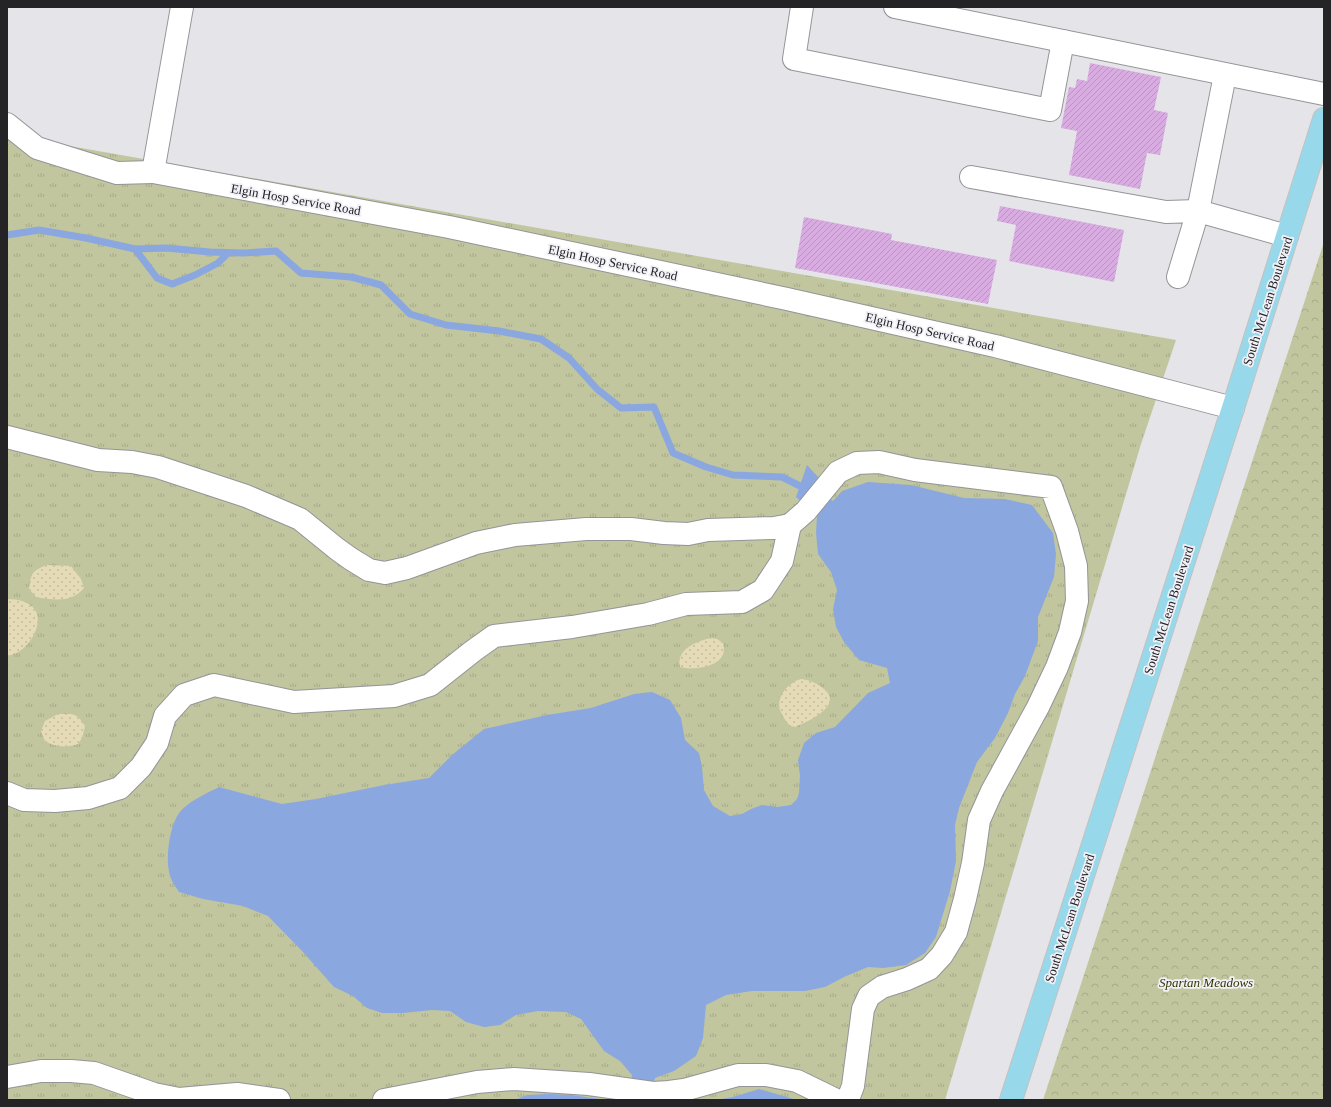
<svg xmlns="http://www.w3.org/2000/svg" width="1331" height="1107" viewBox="0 0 1331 1107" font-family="'Times New Roman',serif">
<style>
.grass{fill:url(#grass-tufts)}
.forest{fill:url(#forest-crowns)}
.sand{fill:url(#sand-dots)}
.water{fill:#8ba7e0}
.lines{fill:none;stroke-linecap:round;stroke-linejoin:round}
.stream{stroke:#8ba7e0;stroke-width:7}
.building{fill:url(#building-hatch)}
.minor-casing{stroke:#949499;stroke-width:24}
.major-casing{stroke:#c2c2c2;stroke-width:24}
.minor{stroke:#fff;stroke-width:22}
.major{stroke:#97d9ea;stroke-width:22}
.labels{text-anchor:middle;stroke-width:3.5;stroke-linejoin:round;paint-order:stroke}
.street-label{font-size:13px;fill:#242426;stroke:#f2f1f7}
.park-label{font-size:13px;font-style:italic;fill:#313400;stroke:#f2f1f7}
</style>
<defs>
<pattern id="grass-tufts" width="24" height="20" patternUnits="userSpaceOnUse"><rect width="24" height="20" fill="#c1c69e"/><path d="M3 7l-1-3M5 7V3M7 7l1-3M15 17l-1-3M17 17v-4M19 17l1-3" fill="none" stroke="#a6aa88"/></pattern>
<pattern id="forest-crowns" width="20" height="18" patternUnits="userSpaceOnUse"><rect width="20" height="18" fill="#c1c69e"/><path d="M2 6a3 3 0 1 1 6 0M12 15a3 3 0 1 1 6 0" fill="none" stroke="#a6aa88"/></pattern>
<pattern id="sand-dots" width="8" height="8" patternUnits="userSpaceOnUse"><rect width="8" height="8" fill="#e5dbb6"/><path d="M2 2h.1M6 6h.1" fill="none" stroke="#c4bc9c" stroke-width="1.8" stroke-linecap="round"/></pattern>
<pattern id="building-hatch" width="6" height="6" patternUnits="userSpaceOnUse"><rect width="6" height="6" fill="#d9ace1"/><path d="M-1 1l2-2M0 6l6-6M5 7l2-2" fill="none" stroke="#ba94c1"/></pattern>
</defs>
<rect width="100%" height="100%" fill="#e4e4e9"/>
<polygon class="grass" points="7,135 1176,340 1141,444 945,1100 7,1100"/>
<polygon class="forest" points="1324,242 1324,1100 1043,1100"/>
<g class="sand">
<path d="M47 565 71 566 81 579 84 588C72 603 54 600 36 597L29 589C31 573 32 571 47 565Z"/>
<path d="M7 599C65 600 27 659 7 655Z"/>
<path d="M710 638 717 639 723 643C723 645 724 647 724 649 724 667 693 671 680 667 676 649 696 642 710 638Z"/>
<path d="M801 679C810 680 817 683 824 689 844 706 808 721 796 727L790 726C786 721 782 716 780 710 776 696 789 682 801 679Z"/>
<path d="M58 714C74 714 76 712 85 726L82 738 78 744C67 748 54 747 45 741L41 731 45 721Z"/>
</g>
<g class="water">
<path d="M807 465 820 479 817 491 833 501 842 491 868 482 911 485 964 498 1005 499 1032 505 1053 533 1056 554 1054 577 1038 617V641L1025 676 1015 694 1008 713 995 738 977 762 959 808 955 825 956 861 950 891 936 937 925 953 906 965 883 968 868 967 844 977 825 987 805 991H752L726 995 706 1005 703 1038 696 1056 674 1071 655 1078 649 1100 630 1099 632 1075 620 1061 604 1051 581 1019 566 1012 538 1011 516 1015 500 1025 484 1027 466 1022 450 1011 432 1010 403 1013H382L367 1008 353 996 334 987 303 952 268 916 243 906 203 899 179 892C176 887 172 882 170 876 165 859 169 828 179 813 187 802 207 793 219 787L282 804 316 799 384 785 429 778 452 755 484 729 547 715 591 708 634 694 652 692 670 700 681 718 685 740 699 753 702 767 704 790 713 806 730 816 742 814 751 809 762 805 777 807 791 805 797 799 799 793 800 776 798 760 804 743 816 733 835 727 868 693 890 683 887 668 859 660 844 642 836 627 833 609 837 590 831 572 818 554 816 533 817 516 796 497Z"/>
<polygon points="759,1089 797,1100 716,1100 733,1097"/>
<polygon points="550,1094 572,1095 606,1100 515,1100 527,1095"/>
</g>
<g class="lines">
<g class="stream">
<polyline points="7,235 39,230 86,238 135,249 166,248 210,252 244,253 276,251 301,273 351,277 381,285 410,314 446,325 499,331 541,339 569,358 597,389 621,408 654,407 673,453 706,467 733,475 782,477 806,489"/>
<polyline points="135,249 157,278 172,284 195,275 218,263 228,253"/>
</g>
</g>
<g class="building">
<polygon points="1090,63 1161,77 1154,110 1168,113 1160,155 1147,153 1140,189 1069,175 1077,131 1061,128 1069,87 1075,88 1077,79 1087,81"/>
<polygon points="1000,206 1124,230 1114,282 1009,261 1016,225 997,221"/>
<polygon points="804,217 892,234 891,240 997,260 988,304 795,268"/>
</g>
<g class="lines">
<defs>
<g id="minor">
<polyline points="182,7 153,172 449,227 787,299 995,346 1233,408"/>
<polyline points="802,7 794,59 1050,110 1063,41"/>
<polyline points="895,7 1324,94"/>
<polyline points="1225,75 1198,211 1287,236"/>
<polyline points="7,124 37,148 117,173 153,172"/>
<polyline points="971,177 1166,212 1198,211 1178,277"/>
<polyline points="7,437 98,460 132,462 158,467 246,496 300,519 337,549 351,559 369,570 385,573 407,568 476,543 515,535 586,529 631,529 664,533 688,534 708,530 774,528 790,525"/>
<polyline points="7,793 24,800 55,801 88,798 120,788 141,767 157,743 165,716 184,695 214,685 294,702 394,696 430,685 473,651 494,636 572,627 648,614 686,604 742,602 763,590 782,561 790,525 806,511 838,472 857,463 879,462 915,470 1051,487 1067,531 1076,566 1077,601 1070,632 1057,667 1038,707 992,791 979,820 973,863 965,899 956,932 942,955 929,969 907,979 882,987 869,996 863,1009 853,1086 848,1099 846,1100"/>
<polyline points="7,1077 41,1071 71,1071 94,1073 154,1094 179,1099 237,1094 279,1100"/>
<polyline points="384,1100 477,1082 514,1079 589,1084 653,1093 669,1092 684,1090 738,1075 766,1075 797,1081 836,1100"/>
</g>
<polyline id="major" points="1011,1100 1233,408 1324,119"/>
</defs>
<use href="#minor" class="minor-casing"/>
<use href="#major" class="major-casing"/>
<use href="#minor" class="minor"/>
<use href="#major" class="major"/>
</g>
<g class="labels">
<g class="street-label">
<text transform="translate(296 199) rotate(10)" y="5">Elgin Hosp Service Road</text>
<text transform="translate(613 262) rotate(12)" y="5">Elgin Hosp Service Road</text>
<text transform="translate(1267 301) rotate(-72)" y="5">South McLean Boulevard</text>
<text transform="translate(930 331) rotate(13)" y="5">Elgin Hosp Service Road</text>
<text transform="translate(1168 610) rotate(-72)" y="5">South McLean Boulevard</text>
<text transform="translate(1069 918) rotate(-72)" y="5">South McLean Boulevard</text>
</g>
<g class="park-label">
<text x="1206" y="987">Spartan Meadows</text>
</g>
</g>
<rect width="1331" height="1107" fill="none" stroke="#242426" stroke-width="16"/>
</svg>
